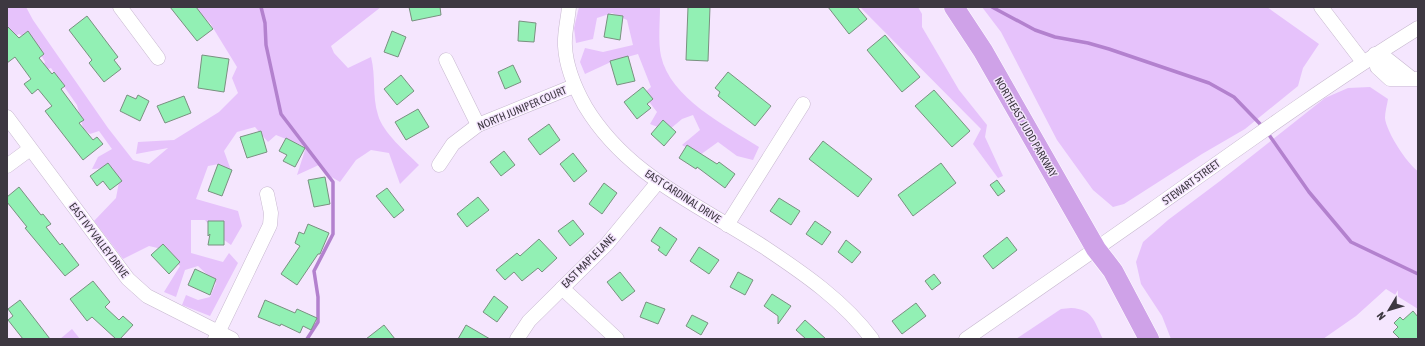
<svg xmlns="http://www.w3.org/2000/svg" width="1425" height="346" viewBox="0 0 1425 346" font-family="'Asap Condensed',sans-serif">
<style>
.green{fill:#e6c2fb}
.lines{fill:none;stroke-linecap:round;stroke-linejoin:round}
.stream{stroke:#b381ce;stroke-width:3.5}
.building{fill:#92f0b4;stroke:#799180}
.minor-casing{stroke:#c7b8cf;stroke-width:15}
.highway-casing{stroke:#fff;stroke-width:21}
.minor{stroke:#fff;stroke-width:14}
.highway{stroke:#cfa2e8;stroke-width:20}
.labels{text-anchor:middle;stroke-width:3;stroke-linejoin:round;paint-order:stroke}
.street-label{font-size:11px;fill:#3d3841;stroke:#f5e6fe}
</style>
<rect width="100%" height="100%" fill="#f5e6fe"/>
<g class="green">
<path d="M7 7H26L33 20 108 128 133 160 149 164 168 148 136 154 138 142 174 140 219 112 238 93 232 78 237 67 210 23 194 7H381L331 46 334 53 348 68 371 57C376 76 372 96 378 115 383 133 406 152 419 165L400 184 389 153 371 150 356 160 340 182 328 175 321 164 297 175 306 147 276 135 268 142 255 127 237 132 224 151 232 173 219 164 208 166 196 199 238 211 242 226 231 245 216 234 205 220H191V253L223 262 229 253 238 263 210 316 182 305 186 295 198 300 210 297 216 283 198 266 185 270 176 297 164 292 180 266 162 249 149 246 123 259 94 221 116 198 119 182 111 168 92 169 98 157 112 149 99 131 90 134 83 128 77 105 51 68 39 72 45 62 33 41 19 34 7 41Z"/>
<path d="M579 7H660C660 21 658 42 661 56 670 98 726 126 759 147L753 160 737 156 718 142 700 155 682 145 700 130 693 115 682 119 670 129 660 128 650 124 657 112 643 94 651 87 638 54 613 61 585 74 580 62 585 48 603 52 633 45 627 20 612 13 597 18 593 39 576 43 574 28Z"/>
<polygon points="860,7 918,7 922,14 922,27 959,90 987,125 985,137 1003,176 998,178 973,144 981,129"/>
<polygon points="982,7 1267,7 1319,44 1303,68 1298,86 1245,129 1202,154 1124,204 1113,207 1093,190 1057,140 1001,32"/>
<path d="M1370 87 1388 99C1387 105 1385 112 1385 118 1386 131 1407 164 1418 171V309L1386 289 1356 316 1323 339H1171L1162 316 1141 284 1136 262 1143 242 1168 220 1220 181 1325 98 1348 88Z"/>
<path d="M1071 308C1093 309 1094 321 1103 339H1016L1061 309Z"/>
<polygon points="72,329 80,339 60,339"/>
</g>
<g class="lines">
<g class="stream">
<polyline points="261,7 265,23 266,45 281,114 333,182 333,234 314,271 318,297 318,322 307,339"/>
<polyline points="992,7 1035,30 1055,37 1088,43 1109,49 1209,83 1234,97 1263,127"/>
<polyline points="1267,132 1309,192 1351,242 1418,274"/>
</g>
</g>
<g class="building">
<polygon points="170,7 196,7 213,29 197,41"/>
<polygon points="409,7 440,7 441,15 412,21"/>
<polygon points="688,7 710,7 708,61 686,60"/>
<polygon points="828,7 857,7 867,19 849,34"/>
<polygon points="608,14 623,16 620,40 604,37"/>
<polygon points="87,16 118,57 114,60 121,69 104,82 89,63 92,60 69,30"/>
<polygon points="519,21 536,23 534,42 518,41"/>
<polygon points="7,26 19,38 28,31 44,54 39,58 52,74 54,72 65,86 61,89 84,120 79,123 93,140 97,137 103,144 83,160 45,111 52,106 38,89 32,94 24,84 31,79 15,57 7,63"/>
<polygon points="392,31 406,37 398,57 384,52"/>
<polygon points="885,35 920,77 902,92 867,50"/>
<polygon points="202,55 229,59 224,92 198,88"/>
<polygon points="628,56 635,81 617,85 610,61"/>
<polygon points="513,65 521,82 505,89 498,72"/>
<polygon points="728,72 771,106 755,126 718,96 720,92 715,88"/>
<polygon points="401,75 414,91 397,105 384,89"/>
<polygon points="643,87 653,99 647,104 651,108 637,119 624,102"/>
<polygon points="934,90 970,131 952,147 915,106"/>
<polygon points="127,95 136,99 138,95 149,101 140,121 120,111"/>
<polygon points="184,96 191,113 165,123 157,106"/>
<polygon points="418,109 429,127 406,140 395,122"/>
<polygon points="663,120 676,132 664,146 651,134"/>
<polygon points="549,124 560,140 540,155 528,139"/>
<polygon points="261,131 267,152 247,158 240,137"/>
<polygon points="286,138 305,148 295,167 283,161 287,155 279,151"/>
<polygon points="823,141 872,179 858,197 809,159"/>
<polygon points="687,145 717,164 719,162 735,174 725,188 697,167 696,169 679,158"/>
<polygon points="504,151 515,165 501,176 490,162"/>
<polygon points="573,153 587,171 574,182 560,164"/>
<polygon points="108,163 122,181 110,190 103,181 97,186 90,176"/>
<polygon points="941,163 956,183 913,216 898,195"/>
<polygon points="218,164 232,170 222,196 208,191"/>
<polygon points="325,177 330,204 314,207 308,180"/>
<polygon points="997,180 1005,191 998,196 990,185"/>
<polygon points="604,183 617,193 602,214 589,204"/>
<polygon points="19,187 41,215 43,214 51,224 46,227 60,245 62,243 79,265 65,276 25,228 27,227 7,202 7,197"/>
<polygon points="387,188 404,210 394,218 376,196"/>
<polygon points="478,197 489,210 467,227 457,214"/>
<polygon points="779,198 800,211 791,225 770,211"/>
<polygon points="573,220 584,234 570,246 558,231"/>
<polygon points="208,221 224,221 224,245 208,245 210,234 208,236"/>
<polygon points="815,221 831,232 822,245 806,234"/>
<polygon points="308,224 329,233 320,254 318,254 297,285 281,274 300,246 295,243 299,232 304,234"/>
<polygon points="660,227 677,239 666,256 658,250 660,247 651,241"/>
<polygon points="1007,237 1017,250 993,269 983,256"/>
<polygon points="539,239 557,258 542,272 538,268 522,281 514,272 505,280 496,270 517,253 520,256"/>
<polygon points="846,240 861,252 852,263 838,252"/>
<polygon points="163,244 180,262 169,274 151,255"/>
<polygon points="699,247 719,260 709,274 690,261"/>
<polygon points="195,269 216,279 210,295 188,285"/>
<polygon points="620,272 635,291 622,301 607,282"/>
<polygon points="738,272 753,280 745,295 730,287"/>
<polygon points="934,274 941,283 932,290 925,281"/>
<polygon points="93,281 110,302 105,307 119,320 123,316 133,325 120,339 116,339 92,317 87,321 70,299"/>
<polygon points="772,294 791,306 778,324 778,316 764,306"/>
<polygon points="494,296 508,307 497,322 483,312"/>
<polygon points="20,300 37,322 50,339 23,339 8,320 13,316 8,309"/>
<polygon points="265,300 295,313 297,309 317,318 311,330 303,326 300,333 281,324 280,326 258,317"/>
<polygon points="646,302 665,309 658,324 640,317"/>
<polygon points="916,303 926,316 902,334 892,321"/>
<polygon points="1413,311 1418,317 1418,339 1400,339 1393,332 1398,327 1394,323 1400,317 1403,320"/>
<polygon points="692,315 708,323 701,335 686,326"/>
<polygon points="805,320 826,339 806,339 796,330"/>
<polygon points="384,325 395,339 366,339"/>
<polygon points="466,325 490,339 458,339"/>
</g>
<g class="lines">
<defs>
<g id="minor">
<polyline points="120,7 158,58"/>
<path d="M569 7C568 19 564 34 565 46 566 67 575 88 585 106 627 176 698 204 764 247 803 273 844 301 872 339"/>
<polyline points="1321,7 1363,62"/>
<polyline points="446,60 478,125"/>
<polyline points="1411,78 1387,59 1375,54 1377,67 1390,79 1418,79"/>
<polyline points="7,117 128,279 147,296 232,339"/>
<polyline points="439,165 453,144 478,125 574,86"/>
<polyline points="7,166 30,149"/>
<polyline points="727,225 803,104"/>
<polyline points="562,288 617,339"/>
<polyline points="215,339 270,225 271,213 267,194"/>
<polyline points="517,339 529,321 607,244 658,182"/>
<path d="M966 339C1028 296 1089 254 1150 211 1239 148 1326 85 1418 28"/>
</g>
<polyline id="highway" points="954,7 983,51 1096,249 1113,271 1149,339"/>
</defs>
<use href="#minor" class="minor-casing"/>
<use href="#highway" class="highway-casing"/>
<use href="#minor" class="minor"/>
<use href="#highway" class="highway"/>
</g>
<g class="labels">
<g class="street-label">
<text transform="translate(522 108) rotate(-23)" y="4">NORTH JUNIPER COURT</text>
<text transform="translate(1026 127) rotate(60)" y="4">NORTHEAST JUDD PARKWAY</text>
<text transform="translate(1191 182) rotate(-36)" y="4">STEWART STREET</text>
<text transform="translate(683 196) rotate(33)" y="4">EAST CARDINAL DRIVE</text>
<text transform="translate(99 240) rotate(53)" y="4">EAST IVY VALLEY DRIVE</text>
<text transform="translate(588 261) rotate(-45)" y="4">EAST MAPLE LANE</text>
</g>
</g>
<rect width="1425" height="346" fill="none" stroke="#3d3841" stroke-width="16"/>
<g transform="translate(1389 310) rotate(232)" stroke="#f5e6fe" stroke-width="3" paint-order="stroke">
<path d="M0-3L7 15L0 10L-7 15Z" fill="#3d3841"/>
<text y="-6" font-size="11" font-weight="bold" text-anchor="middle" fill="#3d3841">N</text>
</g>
</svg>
